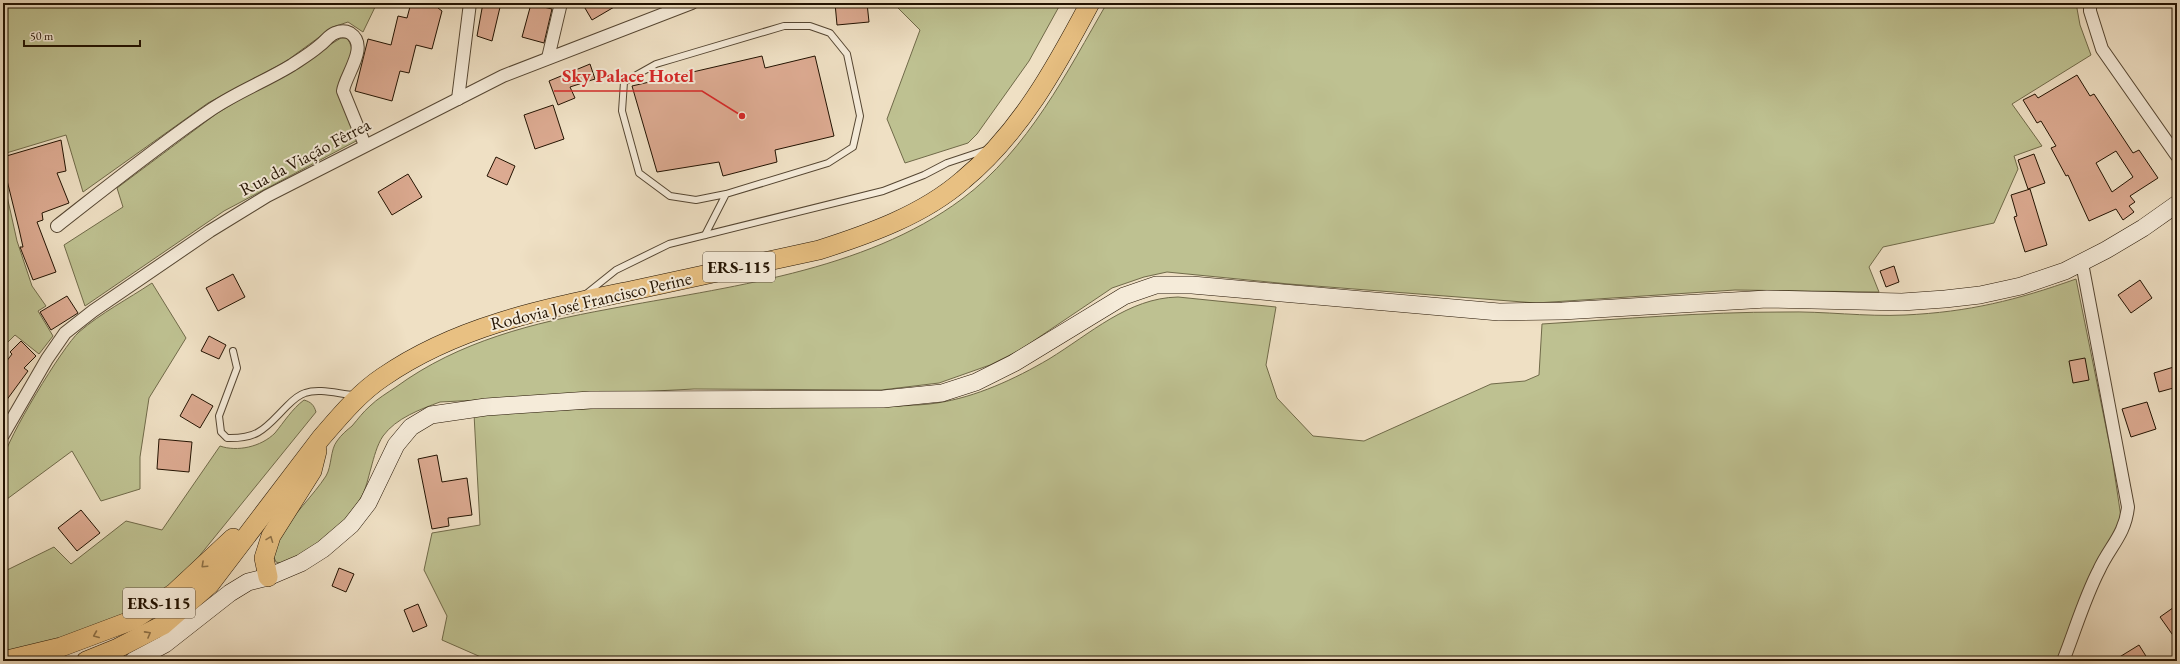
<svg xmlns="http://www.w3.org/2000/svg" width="2180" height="664" viewBox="0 0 2180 664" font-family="'EB Garamond',serif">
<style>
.green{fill:#bec191;stroke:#706a49}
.building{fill:#dcaa91;stroke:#221201;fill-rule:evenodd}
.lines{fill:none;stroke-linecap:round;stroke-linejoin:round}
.service-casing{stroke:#554632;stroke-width:8}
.minor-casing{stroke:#554632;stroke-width:14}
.secondary-casing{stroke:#221201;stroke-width:18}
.primary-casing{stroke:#221201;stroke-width:20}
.service{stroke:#f5ebd9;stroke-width:6}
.minor{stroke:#f5ebd9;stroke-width:12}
.secondary{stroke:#f5ebd9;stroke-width:17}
.primary{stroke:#e8c082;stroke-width:19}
.oneway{stroke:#8f7248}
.labels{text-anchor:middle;stroke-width:4;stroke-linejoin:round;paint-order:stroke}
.shield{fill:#f5ebd9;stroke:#615342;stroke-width:1}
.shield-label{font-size:17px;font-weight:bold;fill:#221201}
.street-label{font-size:18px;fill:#221201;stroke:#f5ebd9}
.leader{fill:none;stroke:#d62828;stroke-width:1.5}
.callout-dot{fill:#d62828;stroke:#f5ebd9;stroke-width:1.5}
.callout-label{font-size:19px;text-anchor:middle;font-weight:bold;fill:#d62828;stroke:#f5ebd9;stroke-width:4;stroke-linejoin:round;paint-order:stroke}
</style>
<rect width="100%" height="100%" fill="#efe0c4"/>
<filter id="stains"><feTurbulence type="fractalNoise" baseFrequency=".005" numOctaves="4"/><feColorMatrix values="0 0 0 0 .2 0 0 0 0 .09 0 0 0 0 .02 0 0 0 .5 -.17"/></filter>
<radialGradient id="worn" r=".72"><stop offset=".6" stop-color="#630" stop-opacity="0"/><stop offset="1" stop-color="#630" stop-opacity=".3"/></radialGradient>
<g class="green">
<polygon points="3,3 377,3 363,32 348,22 333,27 285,62 208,103 83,192 66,135 3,154"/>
<polygon points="893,3 1061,3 1029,61 977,134 968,143 905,163 887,119 920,30"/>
<path d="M1107 3H2076L2080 25 2091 55 2012 104 2042 146 2014 156 2018 169 1994 223 1883 247 1869 267 1879 292 1735 290 1536 303 1289 284 1167 272 1144 277 1112 288 1020 350 990 365 939 383 881 390 694 389 440 402C421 409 396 418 383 436 377 445 374 457 371 468 368 478 366 490 360 499 340 533 317 546 284 564L276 562 273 555C276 549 278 542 281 536 293 514 313 496 326 476 332 466 330 450 337 441 341 435 347 430 352 426 358 419 363 412 370 406 377 399 387 393 396 387 459 341 533 323 609 309 726 287 864 272 962 199 1028 150 1067 72 1107 3Z"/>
<path d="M341 38H347C363 62 336 69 339 90 341 103 353 127 358 140L224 211 85 306 64 245 123 207 117 188 216 114Z"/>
<polygon points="3,178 17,241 32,286 46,306 38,311 53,336 39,354 15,335 3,347"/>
<path d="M2076 279 2112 457 2121 517 2057 661H490L442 640 447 616 424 570 432 533 480 525 474 414 604 408 901 406C913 405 925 405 937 403 976 397 1015 379 1049 359 1090 334 1128 298 1178 297L1276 307 1266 365 1277 398 1313 436 1364 441 1491 384 1525 381 1539 375 1542 324C1622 319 1703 312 1784 312 1824 311 1865 317 1905 315 1969 312 2017 300 2076 279Z"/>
<path d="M152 283 186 338 149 398 140 457V489L101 501 72 451 3 502C3 488 1 473 3 460 6 440 63 346 79 332 101 313 128 299 152 283Z"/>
<path d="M304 400C311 402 314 405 316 412L175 586 89 633 3 653V572L54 547 71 564 126 521 162 530 220 446C237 452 261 447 275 433 284 422 292 409 304 400Z"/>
</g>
<g class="building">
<polygon points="411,3 440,3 438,8 442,11 432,49 416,45 409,73 400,71 392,101 355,91 368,39 391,45 398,16 407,18"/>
<polygon points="483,3 501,3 492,41 477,36"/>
<polygon points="582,3 621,3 592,20"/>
<polygon points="835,3 867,3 869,22 837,25"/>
<polygon points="531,4 552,9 544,43 522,37"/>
<polygon points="762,56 765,68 815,56 834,136 775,150 777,162 723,176 719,162 657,172 632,86"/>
<polygon points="590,64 595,79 570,87 575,98 558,105 549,81"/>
<path d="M2077 75 2090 96 2094 94 2133 153 2139 150 2158 178 2130 196 2135 202 2129 206 2134 212 2123 220 2116 209 2089 221 2068 175 2066 176 2051 148 2056 146 2041 121 2037 123 2023 100 2035 94 2038 98ZM2116 151 2133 177 2112 192 2096 163Z"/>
<polygon points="553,105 564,139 535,149 524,115"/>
<polygon points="61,140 66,171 57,173 69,203 42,213 43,220 37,222 56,272 33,280 20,247 23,247 19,229 3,164 3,157"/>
<polygon points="2034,154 2045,183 2028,189 2018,160"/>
<polygon points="496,157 515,166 507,185 487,176"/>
<polygon points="408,174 422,197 392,215 378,192"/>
<polygon points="2030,189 2047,245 2025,252 2014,217 2017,216 2011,195"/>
<polygon points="1894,266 1899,282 1886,287 1880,271"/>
<polygon points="233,274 245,297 218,311 206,288"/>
<polygon points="2140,280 2152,298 2131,313 2118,295"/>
<polygon points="67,296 78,313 51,330 40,312"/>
<polygon points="209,336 226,345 219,359 201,351"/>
<polygon points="21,341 36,356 24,368 28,371 3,405 3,366 12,354 10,352"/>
<polygon points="2085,358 2089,380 2073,383 2069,361"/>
<polygon points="2177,366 2177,387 2159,392 2154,373"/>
<polygon points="192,394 213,406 200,428 180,416"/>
<polygon points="2147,402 2156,429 2131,437 2122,409"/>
<polygon points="159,439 192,442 189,472 157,469"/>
<polygon points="437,455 442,482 467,478 472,515 448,518 449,526 432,529 418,459"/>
<polygon points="81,510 100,533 77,551 58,528"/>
<polygon points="339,568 354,574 346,592 332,586"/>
<polygon points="418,604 427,626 413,632 404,610"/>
<polygon points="2177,605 2177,641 2160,617"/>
<polygon points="2139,645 2149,661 2113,661"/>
</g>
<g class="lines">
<defs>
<g id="service">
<polyline points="705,235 726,194 828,163 853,147 860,116 847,54 830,33 810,26 784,26 676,58 656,64 624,82 622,111 639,173 670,196 696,200 726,194"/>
<polyline points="586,294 616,270 669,244 883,191 924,175 947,163 986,150"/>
<path d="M233 351 237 368 219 416 221 432 227 438C260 439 266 427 287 406 292 401 298 395 305 393 319 388 339 394 354 395"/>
</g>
<g id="minor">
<polyline points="2090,3 2090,11 2102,49 2177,156"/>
<polyline points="548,58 561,3"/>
<polyline points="458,99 470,3"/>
<path d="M57 226C108 186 159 145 212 109 237 92 266 81 292 65 301 59 311 53 319 46 325 42 329 35 335 33 340 31 346 31 350 33 370 46 345 75 343 91L365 145"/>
<polyline points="3,435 47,359 65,333 93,311 210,231 267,196 503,76 692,3"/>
<path d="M2063 661C2075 631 2084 599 2099 570 2110 546 2125 535 2128 507L2082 263"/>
</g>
<polyline id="secondary" points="133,661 165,644 230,593 248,582 268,577 301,563 323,549 351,525 368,503 396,445 411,427 431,415 486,407 590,400 883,399 942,393 976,382 1014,363 1124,296 1156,285 1192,285 1499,312 1562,311 1767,299 1902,302 1945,299 1980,295 2021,286 2065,271 2106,250 2143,228 2177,204"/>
<g id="primary">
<polyline points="268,577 264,558 271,536 312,471 317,451"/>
<polyline points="3,661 61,647 133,620 174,593 233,538"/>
<path d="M86 661 118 648 163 625 210 584 321 438C340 416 359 393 383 377 457 326 543 309 630 291 693 277 756 264 819 250 869 234 923 215 963 180 1020 133 1056 67 1090 3"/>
</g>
</defs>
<use href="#service" class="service-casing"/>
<use href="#minor" class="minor-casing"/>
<use href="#secondary" class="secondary-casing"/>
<use href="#primary" class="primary-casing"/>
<use href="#service" class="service"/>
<use href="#minor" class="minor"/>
<use href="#secondary" class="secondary"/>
<use href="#primary" class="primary"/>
</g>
<defs><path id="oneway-chevron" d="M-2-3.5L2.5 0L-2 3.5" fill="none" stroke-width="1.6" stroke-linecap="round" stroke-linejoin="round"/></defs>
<g class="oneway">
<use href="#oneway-chevron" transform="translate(270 539) rotate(-69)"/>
<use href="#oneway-chevron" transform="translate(204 565) rotate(137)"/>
<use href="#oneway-chevron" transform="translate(148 634) rotate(-29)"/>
<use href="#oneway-chevron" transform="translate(96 635) rotate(158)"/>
</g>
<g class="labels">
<g class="shield">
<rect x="703" y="252" width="72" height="30" rx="3"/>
<rect x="123" y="588" width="72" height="30" rx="3"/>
</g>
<g class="shield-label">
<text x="739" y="273">ERS-115</text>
<text x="159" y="609">ERS-115</text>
</g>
<g class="street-label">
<text transform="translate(305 157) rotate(-28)" y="6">Rua da Viação Fêrrea</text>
<text transform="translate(591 301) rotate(-13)" y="6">Rodovia José Francisco Perine</text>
</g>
</g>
<path class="leader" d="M742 116L702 91H554"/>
<circle class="callout-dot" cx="742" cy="116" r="4"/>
<g class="callout-label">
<text x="628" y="82">Sky Palace Hotel</text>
</g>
<rect width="2180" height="664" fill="none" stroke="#efe0c4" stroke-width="16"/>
<rect x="4" y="4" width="2172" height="656" fill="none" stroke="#221201" stroke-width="2"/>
<rect x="8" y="8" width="2164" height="648" fill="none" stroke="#221201"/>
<path d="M24 40v6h116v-6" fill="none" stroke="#221201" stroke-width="2"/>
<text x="30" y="40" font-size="12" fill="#221201" stroke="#f5ebd9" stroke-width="3" paint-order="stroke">50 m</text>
<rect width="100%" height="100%" filter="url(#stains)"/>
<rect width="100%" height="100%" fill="url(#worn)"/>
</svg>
